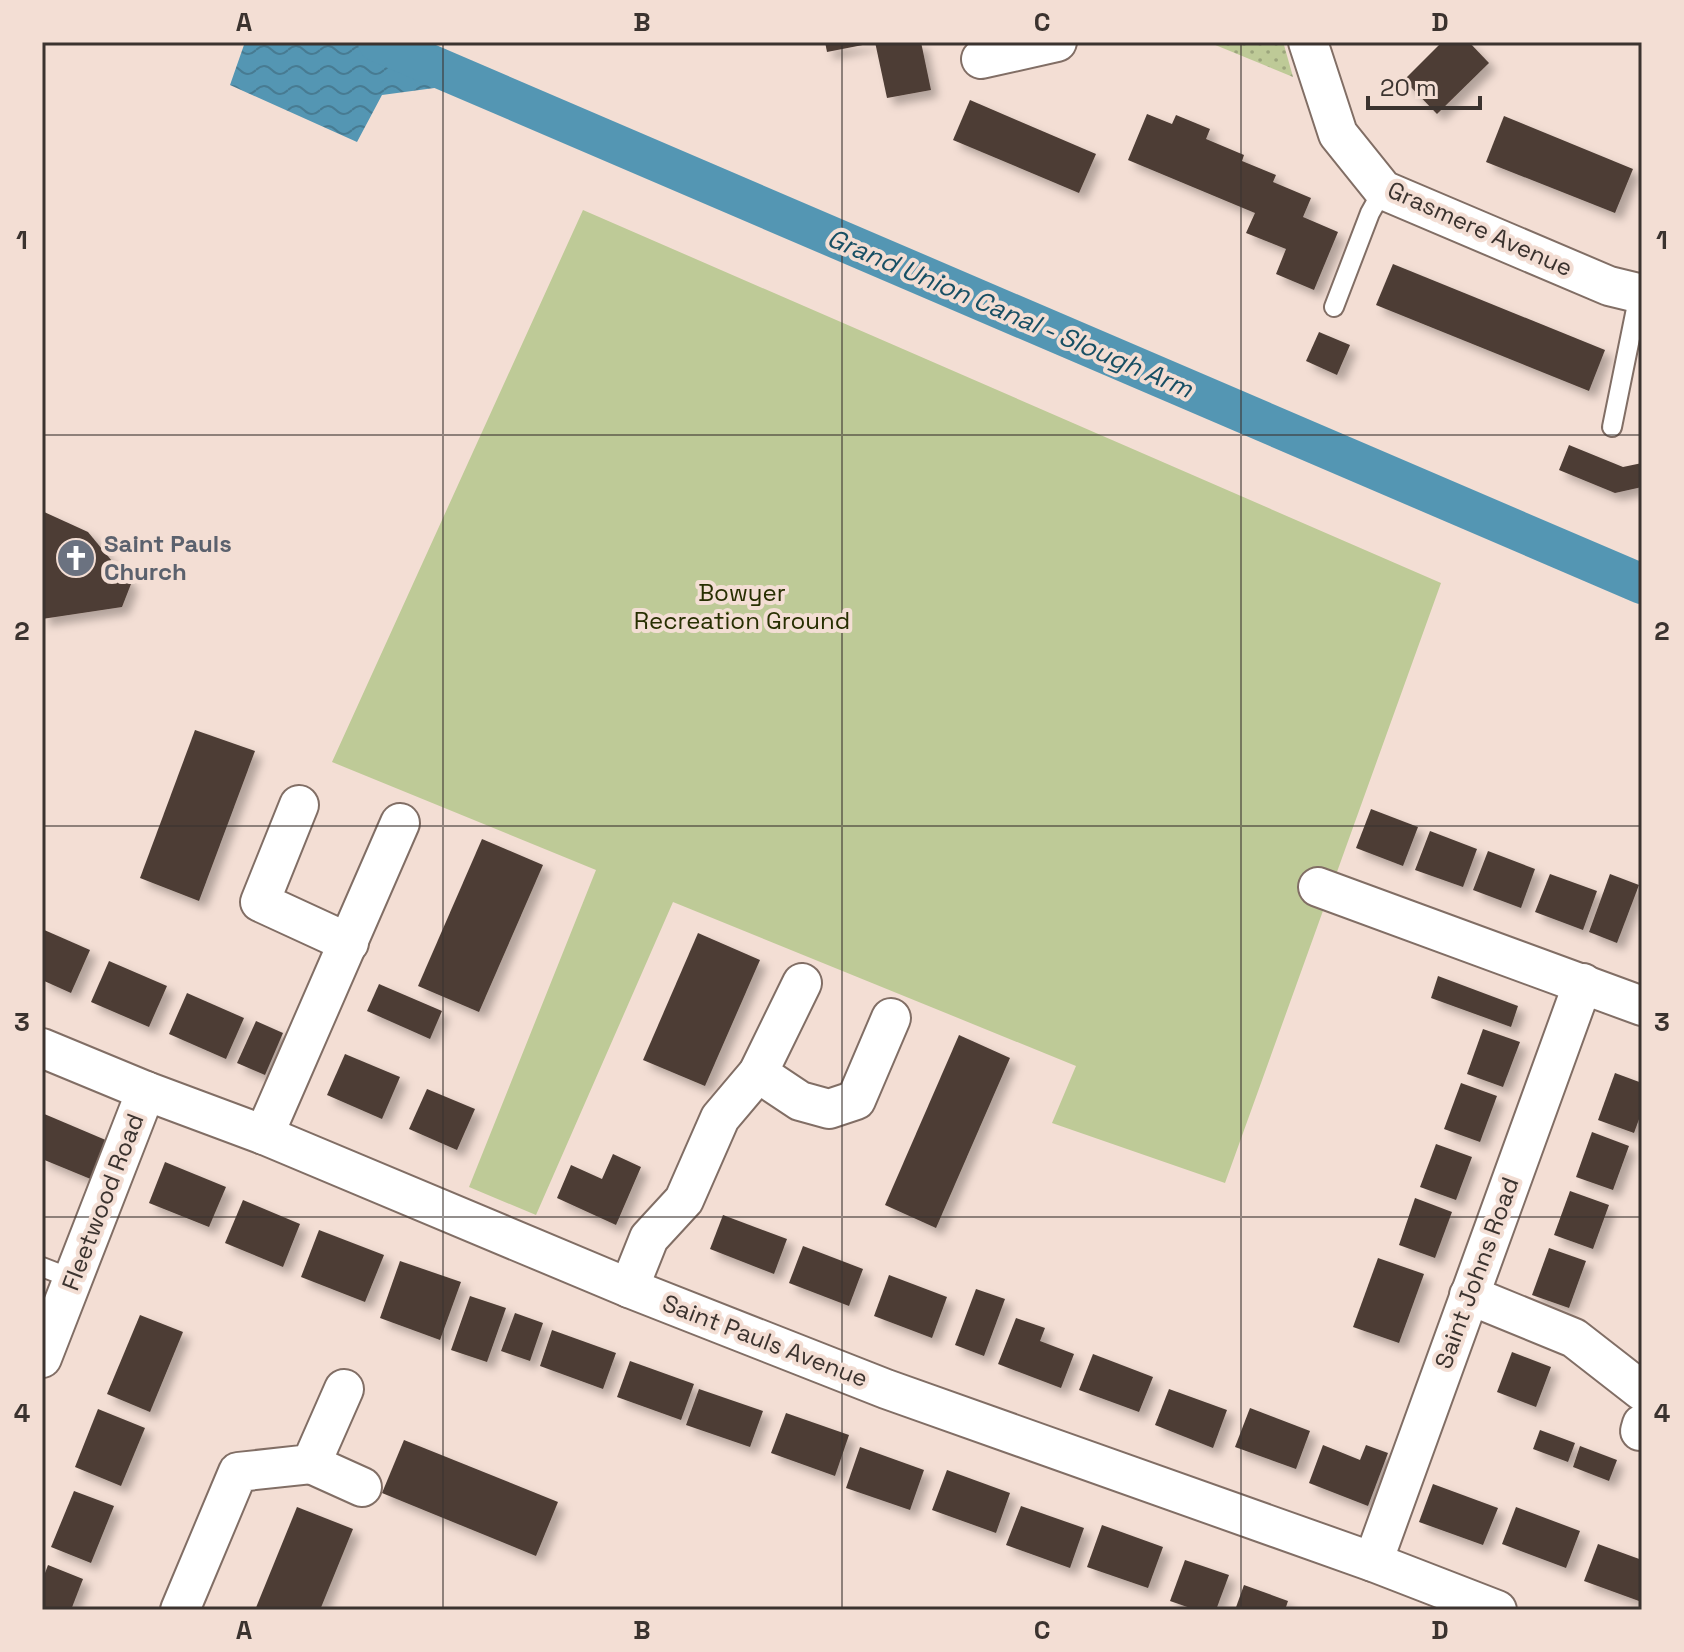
<svg xmlns="http://www.w3.org/2000/svg" width="1684" height="1652" viewBox="0 0 1684 1652" font-family="'Space Grotesk',sans-serif">
<style>
.grass{fill:url(#grass-dots)}
.park{fill:#beca97}
.water{fill:url(#water-waves)}
.lines{fill:none;stroke-linecap:round;stroke-linejoin:round}
.canal{stroke:#5496b3;stroke-width:40}
.building{fill:#4d3d35;filter:url(#shadow)}
.lane-casing{stroke:#816e65;stroke-width:22}
.street-casing{stroke:#816e65;stroke-width:42}
.lane{stroke:#fff;stroke-width:18}
.street{stroke:#fff;stroke-width:38}
.grid{fill:none;stroke:#3b332f;stroke-width:2;stroke-opacity:0.55}
.labels{text-anchor:middle;stroke-width:8;stroke-linejoin:round;paint-order:stroke}
.street-label{font-size:24px;fill:#3b332f;stroke:#f3ded4}
.worship-label{font-size:24px;font-weight:bold;fill:#5b616d;stroke:#f3ded4;text-anchor:start}
.park-label{font-size:24px;fill:#272f01;stroke:#f3ded4}
.water-label{font-size:26px;font-style:italic;fill:#184f64;stroke:#f3ded4}
.neatline{fill:none;stroke:#3b332f;stroke-width:3}
.grid-label{font-size:26px;text-anchor:middle;font-weight:bold;fill:#3b332f}
</style>
<defs>
<pattern id="grass-dots" width="8" height="8" patternUnits="userSpaceOnUse" patternTransform="scale(2)"><rect width="8" height="8" fill="#beca97"/><path d="M2 2h.1M6 6h.1" fill="none" stroke="#9ca57c" stroke-width="1.8" stroke-linecap="round"/></pattern>
<pattern id="water-waves" width="16" height="10" patternUnits="userSpaceOnUse" patternTransform="scale(2)"><rect width="16" height="10" fill="#5496b3"/><path d="M0 5q4-4 8 0t8 0" fill="none" stroke="#477b92"/></pattern>
<filter id="shadow"><feDropShadow dx="7" dy="7" stdDeviation="4" flood-color="#0004"/></filter>
</defs>
<rect width="100%" height="100%" fill="#f3ded4"/>
<polygon class="grass" points="1208,42 1281,42 1284,45 1293,77"/>
<polygon class="park" points="583,210 1441,583 1225,1183 1052,1123 1076,1066 673,902 536,1215 469,1187 596,870 332,762"/>
<polygon class="water" points="245,42 378,42 472,83 382,95 357,142 230,85"/>
<g class="lines">
<polyline class="canal" points="378,42 1642,584"/>
</g>
<g class="building">
<polygon points="825,42 873,42 873,43 827,52"/>
<polygon points="875,42 921,42 931,90 887,98"/>
<polygon points="1442,42 1469,42 1489,63 1437,114 1404,80"/>
<polygon points="970,100 1096,154 1079,193 953,140"/>
<polygon points="1147,114 1172,124 1176,115 1210,129 1206,139 1244,155 1242,161 1276,175 1273,182 1311,198 1303,217 1338,232 1314,290 1276,274 1286,249 1246,233 1255,213 1128,160"/>
<polygon points="1504,116 1633,169 1615,213 1486,162"/>
<polygon points="1393,264 1605,350 1589,391 1376,305"/>
<polygon points="1319,332 1350,345 1337,375 1306,361"/>
<polygon points="1569,445 1623,467 1642,463 1642,487 1615,493 1559,470"/>
<polygon points="42,511 88,532 131,584 122,607 42,619"/>
<polygon points="195,730 255,751 199,901 140,878"/>
<polygon points="1371,809 1418,827 1403,866 1356,848"/>
<polygon points="1430,831 1477,849 1463,887 1415,870"/>
<polygon points="482,839 543,865 479,1012 418,986"/>
<polygon points="1488,851 1535,869 1521,908 1473,890"/>
<polygon points="1550,874 1597,891 1583,930 1535,912"/>
<polygon points="1610,874 1639,885 1617,943 1589,932"/>
<polygon points="42,929 90,950 71,993 42,980"/>
<polygon points="698,933 760,960 705,1086 643,1060"/>
<polygon points="109,961 167,986 149,1027 91,1002"/>
<polygon points="1438,976 1518,1006 1511,1027 1431,998"/>
<polygon points="379,984 442,1011 430,1039 367,1011"/>
<polygon points="187,993 244,1018 226,1059 169,1034"/>
<polygon points="256,1021 283,1033 265,1075 237,1063"/>
<polygon points="1483,1029 1520,1042 1503,1087 1467,1074"/>
<polygon points="959,1035 1010,1058 936,1228 885,1205"/>
<polygon points="345,1054 400,1077 382,1119 327,1095"/>
<polygon points="1615,1073 1642,1083 1642,1111 1634,1133 1598,1120"/>
<polygon points="1461,1083 1497,1096 1480,1142 1444,1129"/>
<polygon points="427,1089 475,1109 457,1150 409,1129"/>
<polygon points="42,1113 108,1141 93,1180 42,1159"/>
<polygon points="1592,1132 1629,1146 1613,1190 1576,1177"/>
<polygon points="1436,1144 1472,1157 1456,1200 1420,1187"/>
<polygon points="613,1154 641,1167 616,1225 557,1198 571,1165 602,1179"/>
<polygon points="165,1162 226,1187 209,1227 149,1203"/>
<polygon points="1570,1191 1609,1205 1593,1249 1554,1235"/>
<polygon points="1415,1198 1452,1212 1435,1258 1399,1245"/>
<polygon points="243,1200 300,1224 283,1267 225,1243"/>
<polygon points="723,1215 787,1239 774,1274 710,1249"/>
<polygon points="319,1230 384,1255 365,1302 301,1277"/>
<polygon points="803,1246 863,1269 849,1306 789,1283"/>
<polygon points="1549,1248 1586,1261 1569,1308 1532,1295"/>
<polygon points="1378,1258 1424,1274 1399,1343 1353,1327"/>
<polygon points="400,1261 461,1282 440,1340 380,1318"/>
<polygon points="889,1275 947,1297 932,1338 874,1316"/>
<polygon points="976,1289 1005,1299 984,1356 955,1345"/>
<polygon points="470,1296 506,1308 487,1362 451,1350"/>
<polygon points="515,1313 543,1323 530,1361 501,1351"/>
<polygon points="140,1315 183,1332 150,1412 107,1394"/>
<polygon points="1016,1318 1045,1328 1040,1341 1074,1354 1061,1388 998,1364"/>
<polygon points="552,1330 616,1353 603,1389 540,1366"/>
<polygon points="1512,1352 1551,1367 1536,1407 1497,1392"/>
<polygon points="1093,1354 1153,1377 1139,1412 1079,1390"/>
<polygon points="630,1361 694,1384 681,1420 617,1397"/>
<polygon points="699,1389 763,1411 750,1447 686,1425"/>
<polygon points="1169,1389 1227,1410 1213,1448 1155,1425"/>
<polygon points="1250,1408 1310,1431 1296,1469 1235,1447"/>
<polygon points="98,1409 145,1428 121,1486 75,1467"/>
<polygon points="786,1413 849,1435 835,1476 771,1453"/>
<polygon points="1540,1430 1575,1443 1568,1462 1533,1449"/>
<polygon points="404,1440 558,1502 536,1556 382,1493"/>
<polygon points="1323,1445 1360,1460 1366,1445 1388,1453 1368,1506 1309,1483"/>
<polygon points="1580,1446 1617,1460 1609,1481 1573,1467"/>
<polygon points="860,1447 924,1470 910,1510 846,1488"/>
<polygon points="947,1470 1010,1493 996,1533 932,1510"/>
<polygon points="1433,1484 1498,1508 1483,1545 1419,1522"/>
<polygon points="74,1491 114,1506 91,1563 51,1547"/>
<polygon points="1021,1506 1084,1528 1070,1568 1006,1545"/>
<polygon points="297,1507 353,1529 320,1610 255,1610"/>
<polygon points="1516,1507 1580,1531 1566,1568 1502,1544"/>
<polygon points="1102,1525 1163,1547 1148,1588 1087,1567"/>
<polygon points="1598,1544 1642,1560 1642,1593 1639,1601 1584,1581"/>
<polygon points="1185,1560 1229,1575 1216,1610 1196,1610 1170,1601"/>
<polygon points="48,1565 83,1579 71,1610 42,1610 42,1581"/>
<polygon points="1244,1585 1288,1601 1285,1610 1235,1610"/>
</g>
<g class="lines">
<defs>
<g id="lane">
<polyline points="1334,307 1370,213 1383,190"/>
<polyline points="1612,427 1639,294"/>
<polyline points="42,1267 73,1279"/>
</g>
<g id="street">
<polyline points="1308,42 1338,134 1383,190 1609,286 1642,294"/>
<polyline points="981,59 1057,42"/>
<polyline points="299,805 260,902 349,943"/>
<polyline points="1318,887 1642,1006"/>
<polyline points="42,1048 146,1091 264,1135 629,1288 886,1389 1373,1562 1497,1610"/>
<polyline points="758,1073 800,1101 829,1109 856,1100 891,1018"/>
<polyline points="264,1135 400,823"/>
<polyline points="629,1288 649,1238 684,1200 720,1118 758,1073 802,983"/>
<polyline points="1469,1295 1574,1338 1642,1391"/>
<polyline points="42,1358 146,1091"/>
<polyline points="1640,1431 1642,1424"/>
<polyline points="311,1464 362,1487"/>
<polyline points="1373,1562 1583,983"/>
<polyline points="180,1610 238,1472 311,1464 344,1389"/>
</g>
</defs>
<use href="#lane" class="lane-casing"/>
<use href="#street" class="street-casing"/>
<use href="#lane" class="lane"/>
<use href="#street" class="street"/>
</g>
<path class="grid" d="M443 42V1610M842 42V1610M1241 42V1610M42 435H1642M42 826H1642M42 1217H1642"/>
<defs>
<symbol id="church-disc" viewBox="-11 -11 22 22"><circle r="9.5" fill="#6b7280" stroke="#f3ded4"/><path d="M-1.2-6h2.4v3.5h3.3v2.4h-3.3V6h-2.4V-.1h-3.3v-2.4h3.3Z" fill="#fff"/></symbol>
</defs>
<g fill-rule="evenodd">
<use href="#church-disc" x="54" y="536" width="44" height="44"/>
</g>
<g class="labels">
<g class="street-label">
<text transform="translate(1480 229) rotate(24)" y="8">Grasmere Avenue</text>
<text transform="translate(103 1202) rotate(-69)" y="8">Fleetwood Road</text>
<text transform="translate(1477 1273) rotate(-70)" y="8">Saint Johns Road</text>
<text transform="translate(765 1341) rotate(21)" y="8">Saint Pauls Avenue</text>
</g>
<g class="worship-label">
<text x="104" y="552">Saint Pauls<tspan x="104" dy="28">Church</tspan></text>
</g>
<g class="park-label">
<text x="742" y="601">Bowyer<tspan x="742" dy="28">Recreation Ground</tspan></text>
</g>
<g class="water-label">
<text transform="translate(1010 313) rotate(23)" y="9">Grand Union Canal - Slough Arm</text>
</g>
</g>
<rect width="1684" height="1652" fill="none" stroke="#f3ded4" stroke-width="88"/>
<path d="M1368 96v12h112v-12" fill="none" stroke="#3b332f" stroke-width="4"/>
<text x="1380" y="96" font-size="24" fill="#3b332f" stroke="#f3ded4" stroke-width="6" paint-order="stroke">20 m</text>
<rect x="44" y="44" width="1596" height="1564" class="neatline"/>
<g class="grid-label">
<text x="244" y="31">A</text>
<text x="642" y="31">B</text>
<text x="1042" y="31">C</text>
<text x="1440" y="31">D</text>
<text x="22" y="249">1</text>
<text x="1662" y="249">1</text>
<text x="22" y="640">2</text>
<text x="1662" y="640">2</text>
<text x="22" y="1031">3</text>
<text x="1662" y="1031">3</text>
<text x="22" y="1422">4</text>
<text x="1662" y="1422">4</text>
<text x="244" y="1639">A</text>
<text x="642" y="1639">B</text>
<text x="1042" y="1639">C</text>
<text x="1440" y="1639">D</text>
</g>
</svg>
